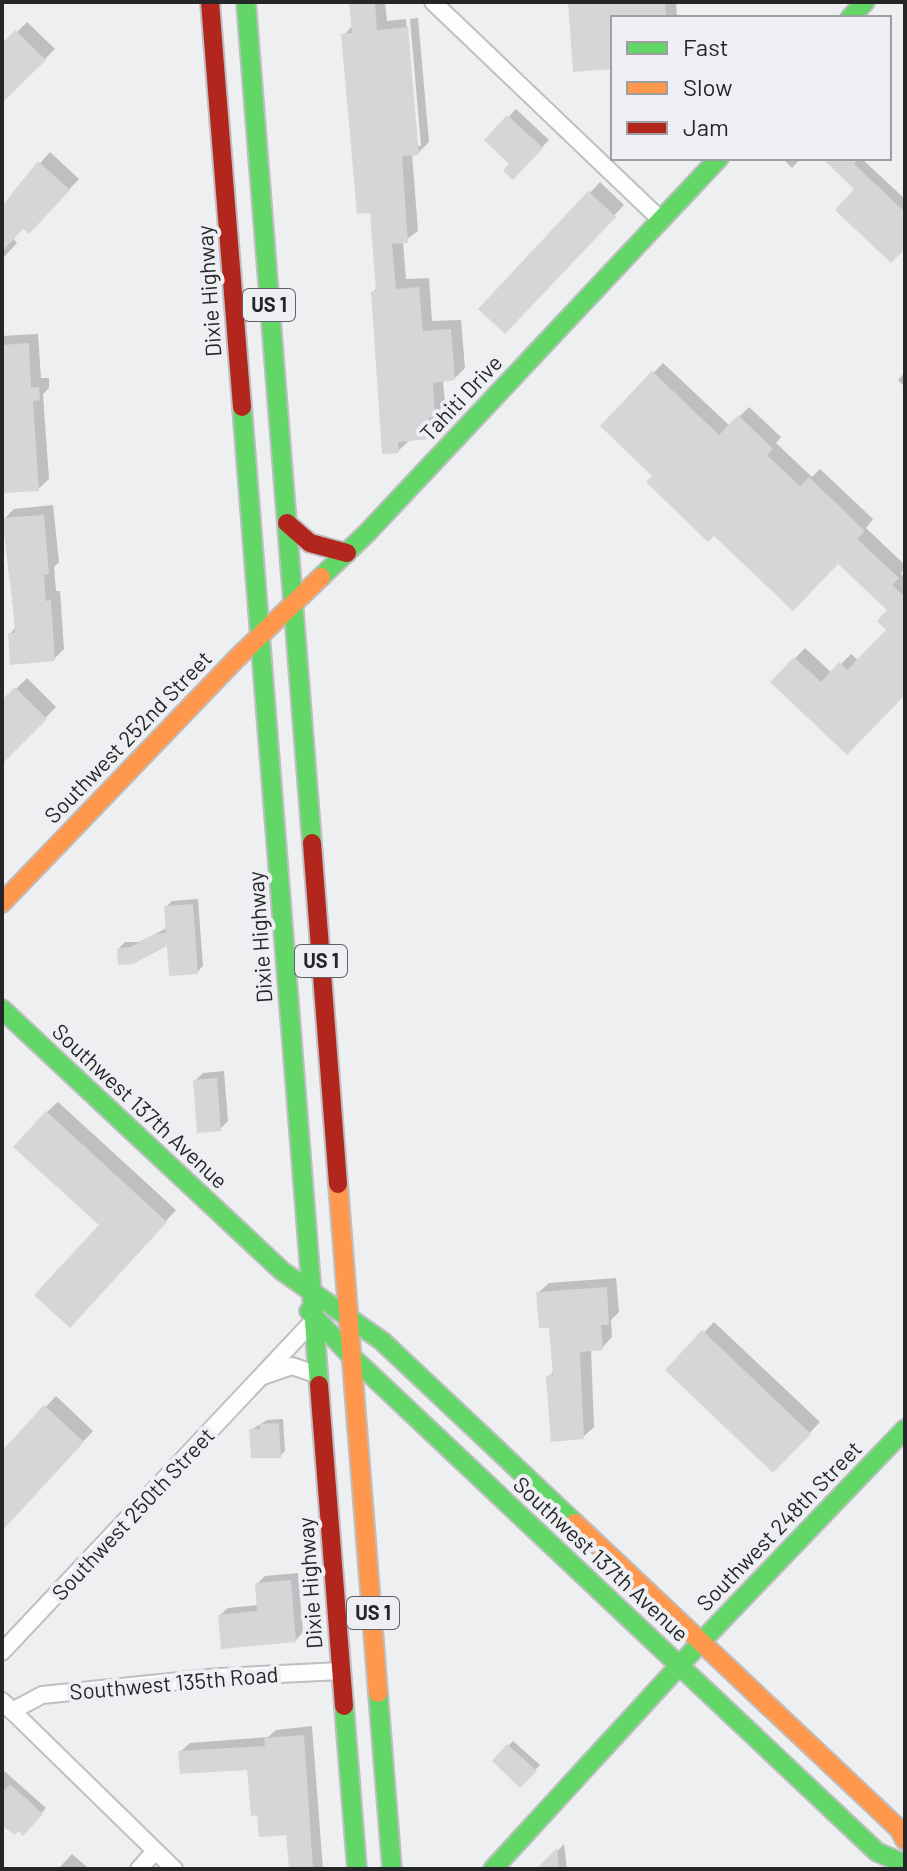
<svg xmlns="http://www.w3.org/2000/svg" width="907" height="1871" viewBox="0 0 907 1871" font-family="Barlow,sans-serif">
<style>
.shadow{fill:#0003}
.building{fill:#d5d6d8}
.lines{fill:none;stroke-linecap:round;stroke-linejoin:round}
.street-casing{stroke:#bebfc1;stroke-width:20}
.fast-casing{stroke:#bebfc1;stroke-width:22}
.slow-casing{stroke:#bebfc1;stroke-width:22}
.jam-casing{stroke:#bebfc1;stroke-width:22}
.street{stroke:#fcfdfd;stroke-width:16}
.fast{stroke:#63d668;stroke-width:18}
.slow{stroke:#ff974d;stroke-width:18}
.jam{stroke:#b3261e;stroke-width:18}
.labels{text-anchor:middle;stroke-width:8;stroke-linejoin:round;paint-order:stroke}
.shield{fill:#edeff2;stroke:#616264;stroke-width:2}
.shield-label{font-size:20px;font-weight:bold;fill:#252627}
.street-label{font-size:22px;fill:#252627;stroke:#edeff2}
</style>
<rect width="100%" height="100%" fill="#eeeff1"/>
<g class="shadow">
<polygon points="355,2 385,2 387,21 406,19 417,146 421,146 410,19 418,18 429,142 418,153 412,153 418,231 403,242 406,279 429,278 432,321 461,320 465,368 454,379 443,380 445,404 439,410 440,427 430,437 409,441 398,451 373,292 378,287 372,211 344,35 353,25 352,5"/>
<polygon points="570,2 676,2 677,18 613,18 613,66"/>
<polygon points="27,22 55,49 2,101 2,47"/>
<polygon points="516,109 549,140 513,177 512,164 487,140"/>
<polygon points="50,152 79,179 39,221 24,227 13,238 17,243 2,259 2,207"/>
<polygon points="782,158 801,158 792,168"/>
<polygon points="825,158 861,158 905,199 905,246 857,189"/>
<polygon points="600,182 624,205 505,331 481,309"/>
<polygon points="38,334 41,378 49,378 49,388 43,394 49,479 38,489 2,491 2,336"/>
<polygon points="663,363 730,426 749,407 781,437 776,443 812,477 820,469 873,519 866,528 905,565 901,574 905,577 905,693 772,682 805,648 832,673 851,654 859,661 889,629 890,610 838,561 655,476 602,426"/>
<polygon points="905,372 905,387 898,380"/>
<polygon points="53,505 59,562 54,567 56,591 60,591 64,649 54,659 10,634 16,627 4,519 14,509"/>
<polygon points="27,678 56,707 2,763 2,703"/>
<polygon points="198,899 203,966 197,972 168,943 132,962 119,948 125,942 139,942 167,928 166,907 172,901"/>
<polygon points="224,1071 228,1121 220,1129 195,1081 203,1073"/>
<polygon points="58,1102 176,1210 80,1315 102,1225 47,1112"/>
<polygon points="616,1278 619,1312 611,1320 612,1337 602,1348 591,1349 594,1427 583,1437 548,1377 554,1371 551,1325 538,1293 549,1283"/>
<polygon points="714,1322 820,1422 773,1471 668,1370"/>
<polygon points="56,1396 93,1431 2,1529 2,1453"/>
<polygon points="283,1419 285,1451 280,1456 251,1430 267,1420"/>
<polygon points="298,1573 303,1632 296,1640 220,1615 228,1608 259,1605 257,1584 265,1576"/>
<polygon points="312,1726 323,1869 291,1869 288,1833 249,1768 180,1752 190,1743 268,1737 276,1730"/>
<polygon points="513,1741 540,1765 520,1785 495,1761"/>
<polygon points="2,1769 46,1808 23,1833 2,1810"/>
<polygon points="564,1844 567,1869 541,1869 541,1868"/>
<polygon points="72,1854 87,1867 85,1869 58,1869"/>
</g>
<g class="building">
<polygon points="375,2 377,30 408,27 419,155 402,156 408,243 392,244 396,289 419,287 423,331 451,329 455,380 433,383 435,417 429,417 431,439 398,442 399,453 382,454 371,292 376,291 370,213 357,214 341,34 352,33 349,4"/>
<polygon points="568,2 665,2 666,18 613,18 613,69 573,72"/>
<polygon points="15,30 46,60 2,103 2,44"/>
<polygon points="507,115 543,148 513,180 503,171 509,164 484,140"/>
<polygon points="822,158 859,158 854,164 905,212 905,249 891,263 835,210 854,189"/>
<polygon points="38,161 70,190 29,234 23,229 2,252 2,206"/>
<polygon points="588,191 616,217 505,334 478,309"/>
<polygon points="29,343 31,388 39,387 40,400 33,401 39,491 2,493 2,345"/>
<polygon points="652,371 719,435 738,415 773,449 767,455 800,486 809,477 865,531 857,539 899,578 892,585 905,597 905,695 847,755 770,682 794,657 821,682 839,662 847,670 886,630 877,621 887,610 838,564 793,611 714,536 708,542 646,482 652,476 600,426"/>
<polygon points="44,515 49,574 44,575 46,601 51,600 55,661 10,665 8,633 15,633 14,617 2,518"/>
<polygon points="15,687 47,719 2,764 2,700"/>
<polygon points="193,904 198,974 169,976 167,946 133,964 118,965 117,948 131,947 154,934 166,933 164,906"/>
<polygon points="217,1078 221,1131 197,1133 193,1080"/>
<polygon points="46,1111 167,1222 70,1328 34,1295 99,1225 13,1147"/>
<polygon points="607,1287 609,1325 601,1325 603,1350 580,1352 584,1439 551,1442 546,1376 553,1375 549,1328 539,1328 536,1292"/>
<polygon points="702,1330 811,1434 773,1473 665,1370"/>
<polygon points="44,1405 84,1442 2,1531 2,1451"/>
<polygon points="279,1423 281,1458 251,1458 249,1429 260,1429 260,1424"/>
<polygon points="291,1580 296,1642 221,1649 218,1615 257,1611 255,1583"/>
<polygon points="304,1735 313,1869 289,1869 286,1835 259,1837 257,1815 251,1816 247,1770 180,1774 178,1751 265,1746 264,1738"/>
<polygon points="507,1744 537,1771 520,1788 492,1761"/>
<polygon points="10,1784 43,1814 23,1836 18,1831 15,1835 2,1826 2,1793"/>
<polygon points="557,1848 559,1869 536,1869"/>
</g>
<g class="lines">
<defs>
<g id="street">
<polyline points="433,2 661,220"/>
<polyline points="263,1376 292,1366 318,1375"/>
<polyline points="2,1652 315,1319"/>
<polyline points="2,1701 174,1869"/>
<polyline points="12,1711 42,1695 219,1677 341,1671"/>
<polyline points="139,1869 155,1851"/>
</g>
<g id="fast">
<polyline points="246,2 312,843"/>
<polyline points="850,18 865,2"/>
<polyline points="242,407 319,1385"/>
<polyline points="321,577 367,533 719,158"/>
<polyline points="2,1009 282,1271 382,1341 575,1523"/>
<polyline points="309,1311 351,1356 877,1852 905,1864"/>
<polyline points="378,1693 392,1869"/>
<polyline points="344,1706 357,1869"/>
<polyline points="493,1869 701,1642 905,1429"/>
</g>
<g id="slow">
<polyline points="2,903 237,658 321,577"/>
<polyline points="338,1184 378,1693"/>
<polyline points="575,1523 899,1829 905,1840"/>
</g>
<g id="jam">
<polyline points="210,2 242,407"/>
<polyline points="287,523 310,543 347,553"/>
<polyline points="312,843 338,1184"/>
<polyline points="319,1385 344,1706"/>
</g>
</defs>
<use href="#street" class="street-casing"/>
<use href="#fast" class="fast-casing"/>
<use href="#slow" class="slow-casing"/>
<use href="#jam" class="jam-casing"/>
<use href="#street" class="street"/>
<use href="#fast" class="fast"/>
<use href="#slow" class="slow"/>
<use href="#jam" class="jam"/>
</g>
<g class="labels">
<g class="shield">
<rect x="243" y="289" width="52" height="32" rx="6"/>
<rect x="295" y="945" width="52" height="32" rx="6"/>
<rect x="347" y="1597" width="52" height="32" rx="6"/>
</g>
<g class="shield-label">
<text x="269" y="312">US 1</text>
<text x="321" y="968">US 1</text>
<text x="373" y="1620">US 1</text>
</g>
<g class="street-label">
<text transform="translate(209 291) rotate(-94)" y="8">Dixie Highway</text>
<text transform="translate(461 398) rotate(-47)" y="8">Tahiti Drive</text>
<text transform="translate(128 737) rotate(-46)" y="8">Southwest 252nd Street</text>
<text transform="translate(260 937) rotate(-94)" y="8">Dixie Highway</text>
<text transform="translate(140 1106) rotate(43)" y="8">Southwest 137th Avenue</text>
<text transform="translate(133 1514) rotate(-47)" y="8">Southwest 250th Street</text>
<text transform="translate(779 1526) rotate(-46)" y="8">Southwest 248th Street</text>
<text transform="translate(601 1559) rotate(43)" y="8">Southwest 137th Avenue</text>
<text transform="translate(310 1583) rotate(-94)" y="8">Dixie Highway</text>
<text transform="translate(174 1683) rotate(-5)" y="8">Southwest 135th Road</text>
</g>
</g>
<rect width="907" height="1871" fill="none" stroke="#252627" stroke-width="8"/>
<rect x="611" y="16" width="280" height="144" fill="#edeff2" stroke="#9d9fa1" stroke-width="2"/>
<rect x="627" y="42" width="40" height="12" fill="#63d668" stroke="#9d9fa1" stroke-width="2"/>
<text x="683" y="56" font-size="24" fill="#252627">Fast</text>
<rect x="627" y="82" width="40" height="12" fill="#ff974d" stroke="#9d9fa1" stroke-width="2"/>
<text x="683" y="96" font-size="24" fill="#252627">Slow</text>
<rect x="627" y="122" width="40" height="12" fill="#b3261e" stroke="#9d9fa1" stroke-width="2"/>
<text x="683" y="136" font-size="24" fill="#252627">Jam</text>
</svg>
